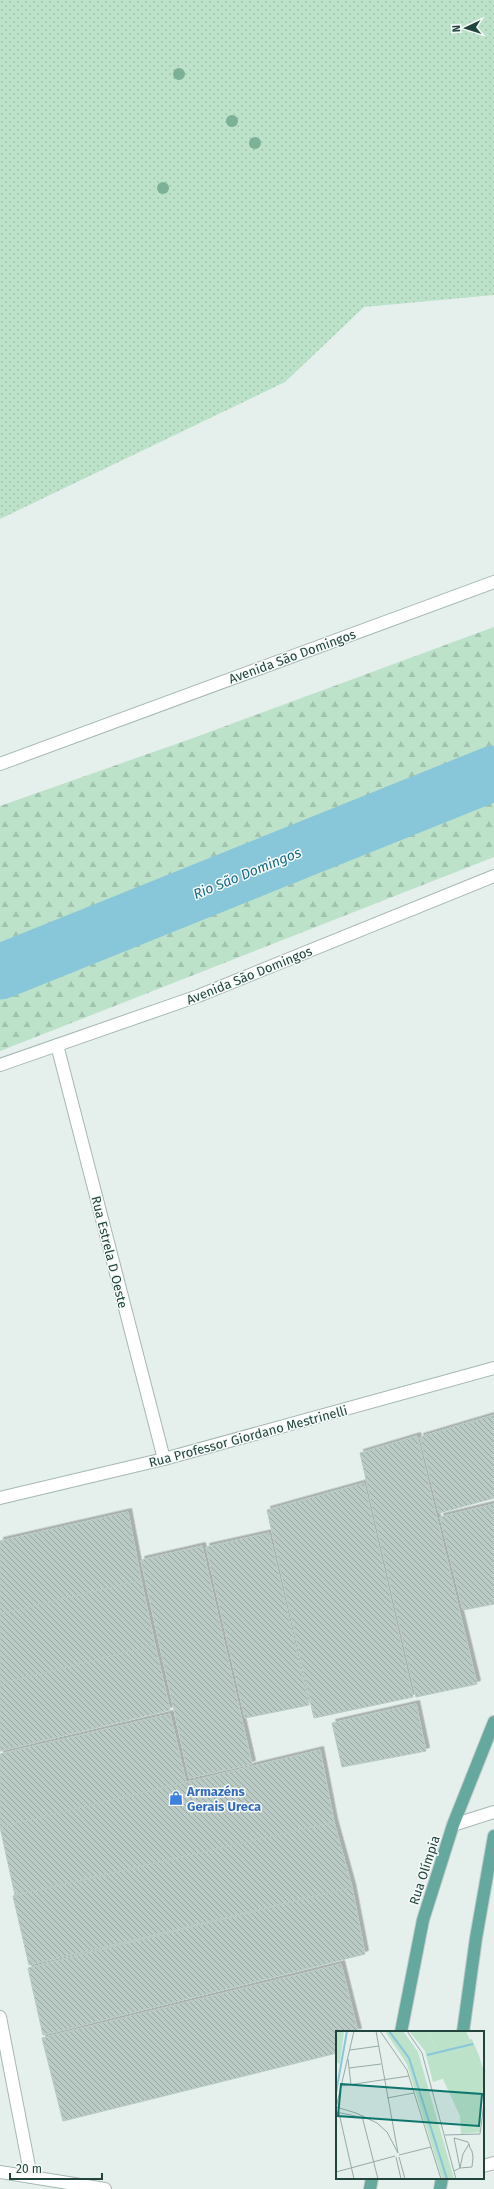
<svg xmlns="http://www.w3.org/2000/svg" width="494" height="2189" viewBox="0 0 494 2189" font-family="'Fira Sans',sans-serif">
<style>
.grass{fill:url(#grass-dots)}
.forest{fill:url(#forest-firs)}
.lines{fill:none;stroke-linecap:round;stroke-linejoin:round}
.river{stroke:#88c6d9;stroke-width:55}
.building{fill:url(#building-back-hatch);stroke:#b6cac3;filter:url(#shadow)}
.minor-casing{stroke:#a6b8b4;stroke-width:14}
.major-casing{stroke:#c1cbc9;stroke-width:14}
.minor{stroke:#fff;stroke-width:12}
.major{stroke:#65a99e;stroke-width:12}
.tree{fill:#7cb197}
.labels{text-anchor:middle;stroke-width:3;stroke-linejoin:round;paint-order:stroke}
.street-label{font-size:13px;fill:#21443d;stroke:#f6fbf9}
.shop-label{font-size:13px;font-weight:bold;fill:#366cbe;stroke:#f6fbf9;text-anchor:start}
.water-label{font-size:14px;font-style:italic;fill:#146a87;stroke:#f6fbf9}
.inset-river{fill:none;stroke:#88c6d9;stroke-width:2}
.inset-road{fill:none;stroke:#97aba6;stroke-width:1}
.view{fill:#0f766e;fill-opacity:0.15;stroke:#0f766e;stroke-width:2}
.inset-edge{fill:none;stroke:#21443d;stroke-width:2}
</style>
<defs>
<pattern id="grass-dots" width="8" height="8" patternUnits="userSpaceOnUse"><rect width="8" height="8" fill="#bce2ca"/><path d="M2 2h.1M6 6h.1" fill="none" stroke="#a1c3ae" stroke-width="1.8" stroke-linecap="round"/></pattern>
<pattern id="forest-firs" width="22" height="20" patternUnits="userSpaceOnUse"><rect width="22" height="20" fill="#bce2ca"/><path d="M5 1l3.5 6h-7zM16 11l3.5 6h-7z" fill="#a1c3ae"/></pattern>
<pattern id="building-back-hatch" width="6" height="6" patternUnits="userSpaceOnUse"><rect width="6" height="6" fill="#bacbc5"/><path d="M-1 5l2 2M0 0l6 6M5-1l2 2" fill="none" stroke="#97a6a1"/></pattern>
<filter id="shadow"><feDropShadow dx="3.5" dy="-3.5" stdDeviation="0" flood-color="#0004"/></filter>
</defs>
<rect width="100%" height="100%" fill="#e5efec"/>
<polygon class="grass" points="0,0 494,0 494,295 364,307 285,382 0,519"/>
<polygon class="forest" points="494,627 494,857 0,1051 0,806 196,737"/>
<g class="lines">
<polyline class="river" points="0,972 494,773"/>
</g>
<g class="building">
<polygon points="494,1415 494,1498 439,1513 420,1437"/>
<polygon points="417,1436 477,1684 416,1697 360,1453"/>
<polygon points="364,1483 413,1697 314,1718 267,1510"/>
<polygon points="494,1504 494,1604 463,1610 440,1517"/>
<polygon points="128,1512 141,1580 0,1614 0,1541"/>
<polygon points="269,1533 309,1705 245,1718 206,1547"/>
<polygon points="202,1546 252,1764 189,1778 141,1560"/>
<polygon points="141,1580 155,1645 0,1684 0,1614"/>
<polygon points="155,1645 170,1710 0,1751 0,1684"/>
<polygon points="416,1704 426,1751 342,1767 332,1723"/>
<polygon points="170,1714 186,1782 0,1827 0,1754"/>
<polygon points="320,1750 334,1822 15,1895 0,1827"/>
<polygon points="334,1822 352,1887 29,1965 13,1896"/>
<polygon points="352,1887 365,1954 43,2035 28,1968"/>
<polygon points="341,1964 358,2032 337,2032 337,2053 63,2121 42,2038"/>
</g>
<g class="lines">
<defs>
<g id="minor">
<polyline points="0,764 494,582"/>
<polyline points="57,1045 164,1459"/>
<polyline points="0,1065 198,996 494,876"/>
<polyline points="0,1498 164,1459 494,1368"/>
<polyline points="453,1825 494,1812"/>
<polyline points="0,2017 31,2177"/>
<polyline points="483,2166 494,2163"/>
<polyline points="0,2172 105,2189"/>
</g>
<g id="major">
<polyline points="401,2032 423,1920 453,1825 494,1722"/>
<polyline points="463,2032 476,1938 494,1836"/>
<polyline points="370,2189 372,2178"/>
<polyline points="440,2189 442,2178"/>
</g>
</defs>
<use href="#minor" class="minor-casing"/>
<use href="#major" class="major-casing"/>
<use href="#minor" class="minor"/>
<use href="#major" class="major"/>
</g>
<g class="tree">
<circle cx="179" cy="74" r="6"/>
<circle cx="232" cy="121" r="6"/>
<circle cx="255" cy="143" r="6"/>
<circle cx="163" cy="188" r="6"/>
</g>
<defs>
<symbol id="shop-bare" viewBox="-9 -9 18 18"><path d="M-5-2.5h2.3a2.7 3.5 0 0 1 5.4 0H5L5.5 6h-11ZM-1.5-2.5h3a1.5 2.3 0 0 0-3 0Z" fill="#3f7fe0" stroke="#f6fbf9" stroke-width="2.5" paint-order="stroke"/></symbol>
</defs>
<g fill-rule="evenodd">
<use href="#shop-bare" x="166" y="1788" width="20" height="20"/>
</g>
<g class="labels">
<g class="street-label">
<text transform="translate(292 656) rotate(-20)" y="5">Avenida São Domingos</text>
<text transform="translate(249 975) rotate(-22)" y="5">Avenida São Domingos</text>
<text transform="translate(110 1252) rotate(76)" y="5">Rua Estrela D Oeste</text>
<text transform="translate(248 1436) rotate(-15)" y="5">Rua Professor Giordano Mestrinelli</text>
<text transform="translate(424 1870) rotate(-72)" y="5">Rua Olímpia</text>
</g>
<g class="shop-label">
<text x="187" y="1796">Armazéns<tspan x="187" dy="15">Gerais Ureca</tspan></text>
</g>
<g class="water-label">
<text transform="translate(247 873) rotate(-22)" y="5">Rio São Domingos</text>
</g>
</g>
<g transform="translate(336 2031)">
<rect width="148" height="148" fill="#e5efec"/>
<path d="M0 0H8L4 33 0 31ZM93 0H130L134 9 99 17ZM143 25 148 40 144 101 125 103 124 85 107 48Z" fill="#bce2ca"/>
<path d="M49 0H67L82 21 118 148H106L71 33ZM73 0H93L99 17 136 8 143 25 112 46 97 51 89 20Z" fill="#bce2ca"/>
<path class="inset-river" d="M53 0 73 27 111 148M91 24 137 13M0 62 11 0"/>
<path class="inset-road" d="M40 0 62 122M44 0 71 39 105 148M71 0 86 22 120 148M14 19 43 15M12 28 15 54M13 37 45 33M5 55 73 45M51 67 78 62M0 76 20 82 41 92 51 101 62 122M0 77 18 0M0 81 29 87M3 82 18 148M26 85 42 148M109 104 144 103 148 72M63 124 95 116M60 126 65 148M63 126 69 148M118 140 124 137 118 107 132 111 133 113 134 117 136 120 137 126 136 136 124 137 127 123 133 113M0 141 59 125"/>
<path class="view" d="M5 53 146 63 143 95 2 85Z"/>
<rect width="148" height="148" class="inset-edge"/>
</g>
<g transform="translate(466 28) rotate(266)" stroke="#f6fbf9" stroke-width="3" paint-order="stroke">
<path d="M0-3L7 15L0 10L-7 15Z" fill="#21443d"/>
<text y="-6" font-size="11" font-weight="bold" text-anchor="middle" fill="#21443d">N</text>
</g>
<path d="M10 2173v6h92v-6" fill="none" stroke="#21443d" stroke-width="2"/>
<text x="16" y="2173" font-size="12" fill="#21443d" stroke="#f6fbf9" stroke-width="3" paint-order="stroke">20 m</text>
</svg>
